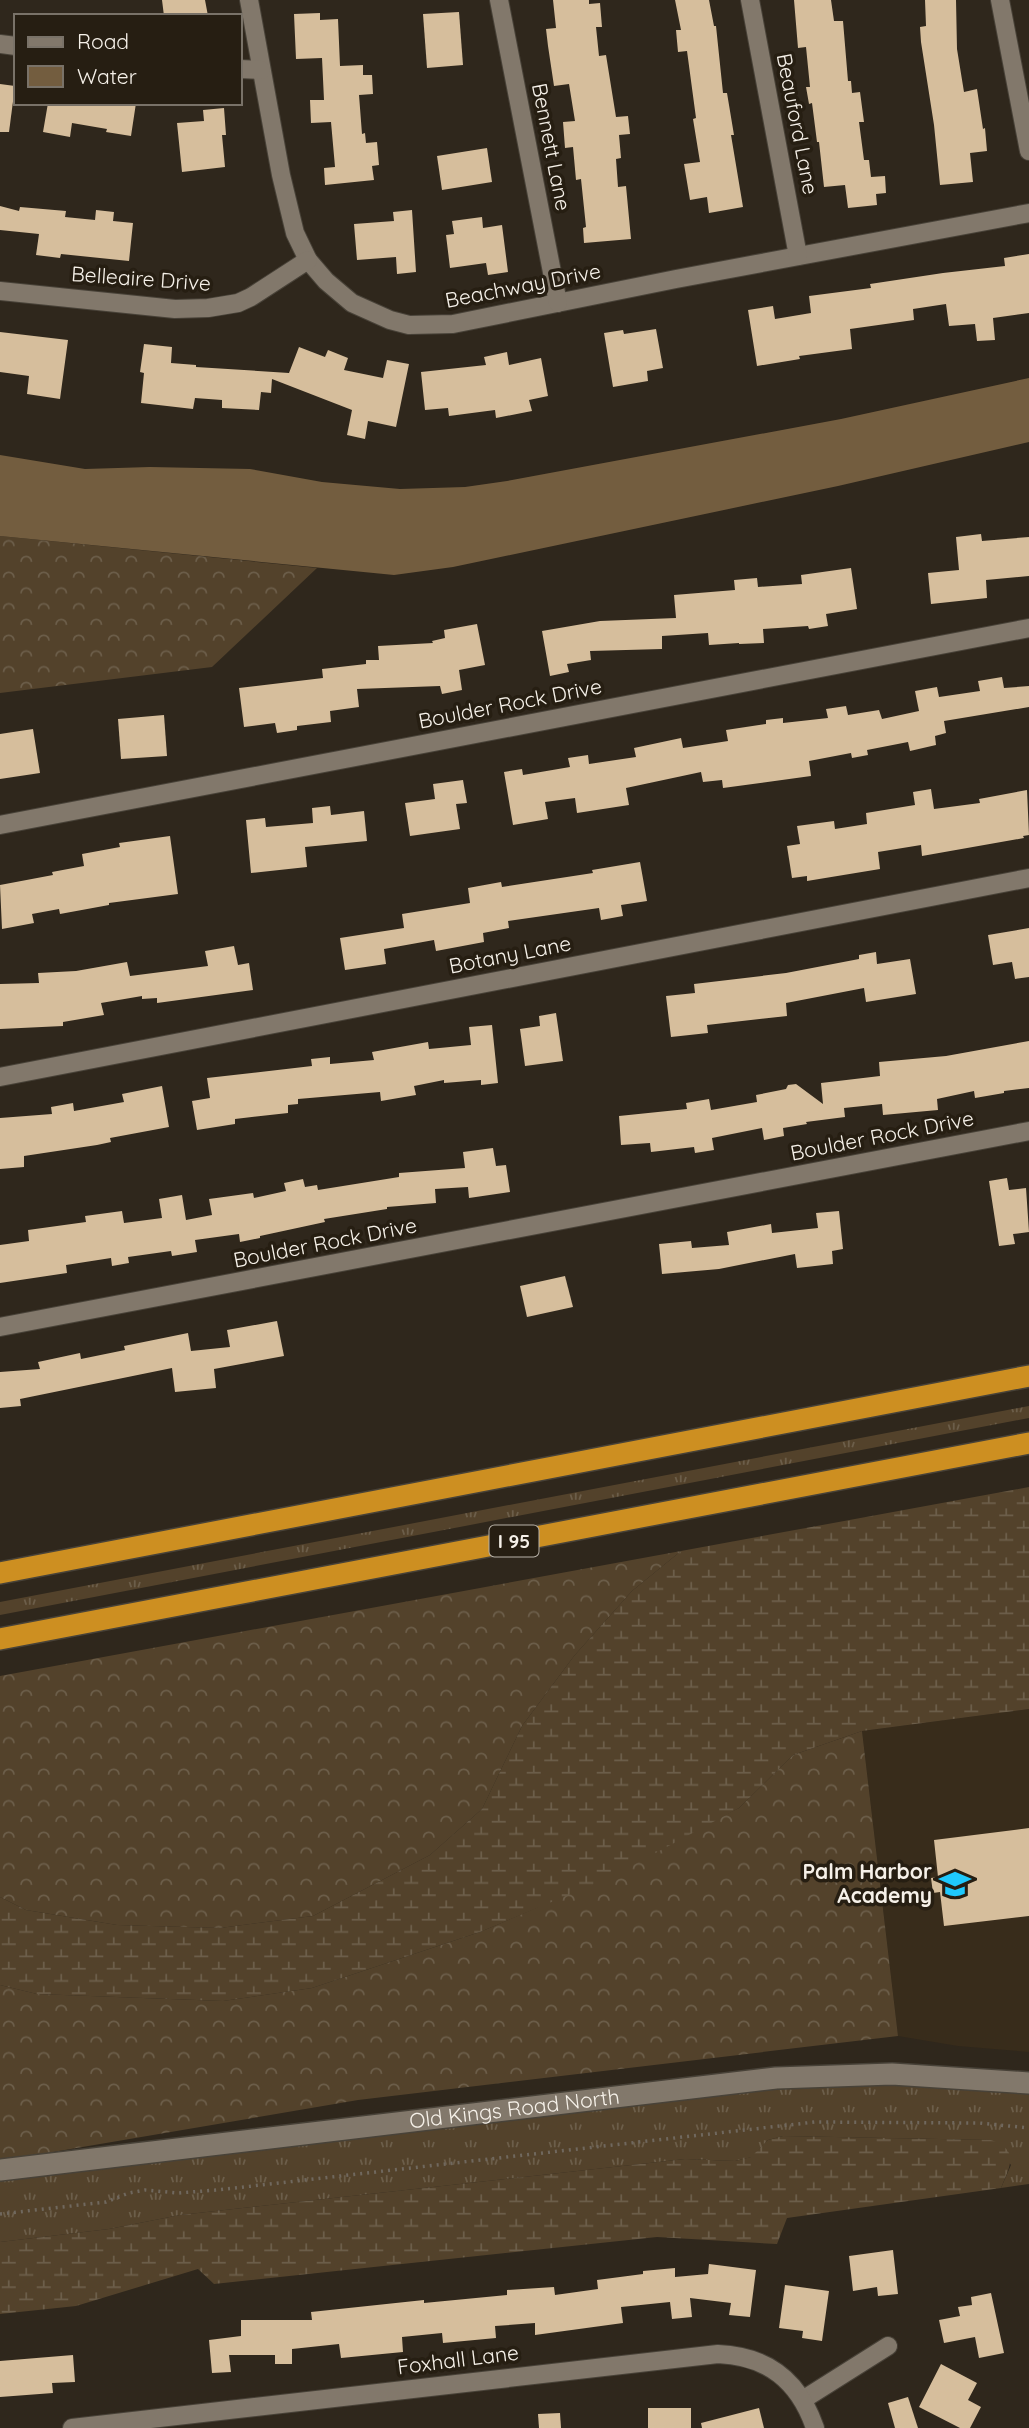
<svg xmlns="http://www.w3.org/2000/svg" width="1029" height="2428" viewBox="0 0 1029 2428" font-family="Quicksand,sans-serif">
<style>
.built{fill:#382c1b}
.grass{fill:url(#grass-tufts)}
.forest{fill:url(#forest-crowns)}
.wetland{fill:url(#wetland-marsh)}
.water{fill:#735d3f}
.building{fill:#d6be9c}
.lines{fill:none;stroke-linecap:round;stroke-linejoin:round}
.street-casing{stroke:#484238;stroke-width:20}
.secondary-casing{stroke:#484238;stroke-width:24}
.highway-casing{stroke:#484238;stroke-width:24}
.path{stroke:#70685e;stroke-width:3.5;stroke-dasharray:2 5;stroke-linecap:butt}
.street{stroke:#82786b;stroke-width:18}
.secondary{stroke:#82786b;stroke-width:21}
.highway{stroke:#cd8f21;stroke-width:21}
.labels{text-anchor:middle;stroke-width:7;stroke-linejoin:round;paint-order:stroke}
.shield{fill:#261e12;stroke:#b8b2a8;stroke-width:2}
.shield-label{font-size:19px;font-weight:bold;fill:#f6f1e9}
.street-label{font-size:21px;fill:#f6f1e9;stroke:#261e12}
.poi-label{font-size:21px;font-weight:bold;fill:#f6f1e9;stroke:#261e12;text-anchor:end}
</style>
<defs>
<pattern id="grass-tufts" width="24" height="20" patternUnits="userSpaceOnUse" patternTransform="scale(1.75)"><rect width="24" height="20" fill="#53422b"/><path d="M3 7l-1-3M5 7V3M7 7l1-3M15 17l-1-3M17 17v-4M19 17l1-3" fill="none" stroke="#6c5e4a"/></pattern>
<pattern id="forest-crowns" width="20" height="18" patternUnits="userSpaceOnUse" patternTransform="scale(1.75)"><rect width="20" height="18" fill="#53422b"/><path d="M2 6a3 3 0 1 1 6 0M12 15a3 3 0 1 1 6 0" fill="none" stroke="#6c5e4a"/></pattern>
<pattern id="wetland-marsh" width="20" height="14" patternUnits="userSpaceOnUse" patternTransform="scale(1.75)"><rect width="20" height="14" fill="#53422b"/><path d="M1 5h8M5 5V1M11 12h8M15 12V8" fill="none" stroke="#6c5e4a"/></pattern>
</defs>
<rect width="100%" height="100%" fill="#2f271c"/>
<polygon class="built" points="1029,1709 1029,2052 958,2046 898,2036 862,1731"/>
<g class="grass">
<polygon points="1029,1406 1029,1418 0,1615 0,1602"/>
<polygon points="873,2084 934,2085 1029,2091 1029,2184 1001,2188 1011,2165 991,2140 783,2136 768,2140 752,2157 735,2161 685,2159 180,2215 109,2229 0,2242 0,2179 732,2092"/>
</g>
<g class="forest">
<polygon points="0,536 317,568 212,667 0,693"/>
<polygon points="681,1551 632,1591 574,1656 522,1726 482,1809 430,1855 313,1916 220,1928 117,1925 26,1910 0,1897 0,1676"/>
<polygon points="862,1731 898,2036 358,2100 0,2161 0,1985 37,1994 223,2001 312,1988 480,1932 536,1908 739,1808 793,1755"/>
</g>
<g class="wetland">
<polygon points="1029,1487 1029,1709 862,1731 793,1755 739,1808 611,1877 480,1932 312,1988 223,2001 37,1994 0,1985 0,1897 26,1910 117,1925 220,1928 313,1916 430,1855 482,1809 522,1726 574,1656 632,1591 681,1551"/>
<path d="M783 2136 991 2140C1020 2150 1010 2166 1001 2188L787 2218 777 2244 657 2237 214 2284 198 2269 76 2306 0 2314V2242L109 2229 180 2215 685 2159 735 2161 751 2157 768 2140Z"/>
</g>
<polygon class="water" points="1029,378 1029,442 838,486 453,567 394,575 0,536 0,455 85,469 150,467 250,469 322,482 400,489 465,487 507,481 841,419"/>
<g class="building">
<polygon points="162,0 205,0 208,16 164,16"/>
<polygon points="553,0 589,0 589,4 600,3 602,27 596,27 599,56 606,55 616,117 628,116 630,134 619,135 621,158 616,159 618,187 626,186 631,239 584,243 583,228 586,227 581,179 576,180 573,147 565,148 563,122 575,121 569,84 554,86 548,46 546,29 556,28"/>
<polygon points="675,0 709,0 714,26 716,26 723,93 727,93 734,135 731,135 743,207 709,213 707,197 690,200 684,164 700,162 693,119 696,118 687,51 678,52 676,30 681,30"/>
<polygon points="794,0 831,0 834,21 843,21 848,81 851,81 852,93 860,92 864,122 859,122 864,160 869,160 871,177 885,176 886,193 876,194 877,205 848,208 845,185 824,187 819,142 817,142 812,103 809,104 806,87 810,87 806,47 798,48"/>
<polygon points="925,0 956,0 957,49 964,92 977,89 983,129 985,128 987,151 970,153 973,182 940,185 934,125 921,42 920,27 926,26"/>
<polygon points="459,12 463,65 427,68 423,14"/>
<polygon points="320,13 320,20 338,19 340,66 363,65 363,75 372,75 373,94 359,95 362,134 365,133 366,143 377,142 379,165 372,166 374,180 325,185 324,168 335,167 331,122 311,123 310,100 324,100 322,58 296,59 294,14"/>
<polygon points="0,84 15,86 9,132 0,132"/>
<polygon points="48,103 136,103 131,136 106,132 107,129 72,123 70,137 43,132"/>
<polygon points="224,108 226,135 222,135 225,167 182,172 177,123 204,121 203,110"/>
<polygon points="487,148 492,182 442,190 437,156"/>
<polygon points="0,206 19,211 20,207 66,211 65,217 95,220 96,210 114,212 113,221 133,223 129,261 61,254 60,258 36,255 39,234 0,230"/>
<polygon points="412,210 416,272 397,274 396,257 357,260 354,224 394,221 393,212"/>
<polygon points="482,217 483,228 502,225 508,272 488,275 486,263 450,268 446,235 454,234 452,221"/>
<polygon points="1029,254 1029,313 993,318 995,340 977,341 975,324 949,326 946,304 913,309 914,320 850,329 852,349 799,356 800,359 757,366 748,310 773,306 775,319 811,313 809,296 871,288 870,284 943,273 1005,266 1004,258"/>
<polygon points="656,329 663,368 647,371 648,381 613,387 604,333 623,330 624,334"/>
<polygon points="0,332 68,340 60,399 27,394 29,376 0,372"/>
<polygon points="144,344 172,347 171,363 196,365 196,367 289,373 299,347 325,357 328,350 348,358 344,370 383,378 387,360 409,364 396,427 368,421 365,439 347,435 352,410 272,379 271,393 261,392 259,410 222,408 222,400 195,398 193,409 141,403 144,373 140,372"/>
<polygon points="507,352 509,365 541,358 548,396 529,400 532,411 496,418 495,410 449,416 448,408 425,410 421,372 486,365 484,357"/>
<polygon points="981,534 982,541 1029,537 1029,576 986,580 987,598 931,604 928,573 959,570 956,537"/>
<polygon points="851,568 857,609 826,614 828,626 809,629 808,626 763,629 764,643 739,644 739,643 709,645 708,633 662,636 662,649 590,651 591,660 567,664 569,672 550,676 542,631 600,621 676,618 674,595 735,590 734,580 757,578 758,587 802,584 801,575"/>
<polygon points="477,624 485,665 459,670 462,690 442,694 440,686 357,689 359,707 330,711 331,722 297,726 297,730 277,733 275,723 244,727 239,688 323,678 322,669 366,664 366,660 379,660 378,646 433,643 432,641 445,638 444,630"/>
<polygon points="1002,677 1004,688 1029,686 1029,707 944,721 946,733 935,736 936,745 910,751 908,742 867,750 868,755 852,758 851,753 809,761 811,776 723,788 722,780 703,782 701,772 626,788 629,805 577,813 575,798 545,802 548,819 513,825 504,772 522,769 523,775 570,767 568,758 588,755 589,764 636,757 634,748 681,738 683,748 728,741 726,730 766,724 766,720 783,718 783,723 828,718 826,709 846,706 848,715 879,710 882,719 919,711 915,691 937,687 939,697 980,691 978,681"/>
<polygon points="164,715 167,756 121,759 118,719"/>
<polygon points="33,729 40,773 0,779 0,734"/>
<polygon points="463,780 467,803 456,804 460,829 410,836 405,803 435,799 433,784"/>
<polygon points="931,789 934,809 980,803 979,799 1027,790 1029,835 1023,836 1024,838 922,856 921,845 878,852 880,869 807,881 807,876 792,878 787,846 800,844 797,826 834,821 835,829 867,824 866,813 915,805 913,792"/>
<polygon points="330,806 331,815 364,811 367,841 305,847 307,867 251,873 246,820 265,818 266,827 313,823 312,808"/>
<polygon points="170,836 178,894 109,903 109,905 60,914 59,909 32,914 34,923 2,929 0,885 53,875 52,872 84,866 82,854 120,847 119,843"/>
<polygon points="640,862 647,901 621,905 623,916 601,920 599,908 508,921 509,928 483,933 484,942 436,951 434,940 384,949 386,964 345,970 340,938 404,928 402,914 470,903 468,888 501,882 502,887 593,873 592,870"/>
<polygon points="1029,928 1029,977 1015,979 1012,962 993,965 988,935"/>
<polygon points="234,946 238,965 249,963 253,990 157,1003 157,998 142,999 142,996 101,1003 104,1015 63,1022 63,1026 0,1029 0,984 39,983 38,973 76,971 127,962 130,976 208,966 205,951"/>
<polygon points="876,952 877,964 910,959 916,994 866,1002 864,988 786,1003 787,1016 707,1025 708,1033 671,1037 666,996 695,993 694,984 786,973 859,959 859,955"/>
<polygon points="556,1013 563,1061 525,1066 520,1029 540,1026 539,1016"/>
<polygon points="492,1025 498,1083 481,1085 481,1080 444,1083 444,1080 414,1086 416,1095 381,1101 380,1092 298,1099 298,1104 288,1105 288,1113 235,1119 235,1124 197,1130 192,1101 210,1098 207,1078 312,1066 311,1059 330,1057 330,1064 374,1060 372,1052 428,1042 429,1049 471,1045 469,1027"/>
<polygon points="1029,1041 1029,1088 1004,1091 1004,1093 975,1098 974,1091 937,1099 938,1110 883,1115 882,1104 844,1108 845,1117 806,1122 807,1124 783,1128 784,1136 764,1140 762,1128 712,1138 714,1150 695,1153 694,1147 651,1152 650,1143 621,1145 619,1116 687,1109 686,1103 709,1099 711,1110 757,1102 756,1095 786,1089 788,1085 796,1084 823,1104 821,1083 880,1076 879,1062 946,1056"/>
<polygon points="162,1086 169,1127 110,1138 111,1142 97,1145 24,1156 24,1167 0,1169 0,1118 52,1114 51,1107 73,1103 74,1111 124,1102 122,1094"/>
<polygon points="493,1148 496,1166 506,1165 510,1192 469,1198 468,1187 435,1189 436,1203 387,1207 387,1209 324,1219 325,1222 260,1236 260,1238 240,1242 239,1234 195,1240 197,1252 172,1256 171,1251 128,1257 129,1263 112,1266 111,1258 66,1265 67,1273 0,1283 0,1245 29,1241 28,1230 86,1222 85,1216 122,1211 124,1223 162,1218 159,1199 182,1195 186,1220 212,1215 209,1199 253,1193 254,1198 286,1191 284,1183 303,1179 305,1187 317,1185 318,1190 399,1177 399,1173 465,1168 463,1152"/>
<polygon points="1007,1178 1009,1190 1026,1188 1029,1232 1013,1234 1015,1244 999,1246 989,1181"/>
<polygon points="839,1211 843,1249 832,1251 833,1264 797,1268 795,1254 719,1269 662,1274 659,1244 691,1241 692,1248 729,1245 727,1232 771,1224 772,1233 818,1228 816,1213"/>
<polygon points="565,1276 573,1307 527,1317 520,1286"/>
<polygon points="277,1321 284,1356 214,1369 216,1388 175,1392 172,1368 20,1399 21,1406 0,1408 0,1372 40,1369 38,1362 80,1353 81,1359 125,1350 124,1346 188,1333 191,1351 230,1347 227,1330"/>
<polygon points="1029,1828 1029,1916 944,1926 940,1892 933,1893 931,1878 938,1877 934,1840"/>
<polygon points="893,2250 898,2294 878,2296 877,2287 853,2291 849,2256"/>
<polygon points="709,2264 756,2270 750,2317 729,2315 731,2303 690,2298 692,2317 672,2319 670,2302 621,2307 623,2323 535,2335 535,2323 495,2326 496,2338 443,2343 442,2333 402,2337 403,2352 341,2358 339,2344 292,2349 292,2364 275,2364 275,2355 229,2355 231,2372 212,2373 209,2340 241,2336 241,2320 312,2320 311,2312 424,2300 424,2303 507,2295 507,2290 554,2287 555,2295 598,2289 597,2280 643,2274 643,2271 675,2268 675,2277 708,2274"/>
<polygon points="785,2285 829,2291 822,2341 802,2338 803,2331 779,2328"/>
<polygon points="991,2293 1004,2353 979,2358 975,2337 944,2343 939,2320 960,2316 958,2307 972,2305 971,2297"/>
<polygon points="73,2355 75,2382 52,2383 53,2393 0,2397 0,2361"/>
<polygon points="941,2364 977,2383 968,2400 981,2407 970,2428 960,2428 919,2407"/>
<polygon points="908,2397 918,2428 895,2428 888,2403"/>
<rect x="648" y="2408" width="43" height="20"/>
<polygon points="759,2408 764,2428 702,2428 701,2423"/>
<polygon points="560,2413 561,2428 539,2428 538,2414"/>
</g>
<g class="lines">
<defs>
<g id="street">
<polyline points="249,0 281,175 295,233 308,260 326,281 352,303 390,320 409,325 453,324 676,279 1029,213"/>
<polyline points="499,0 558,303"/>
<polyline points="750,0 798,256"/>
<polyline points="1000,0 1029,151"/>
<polyline points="0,44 16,46"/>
<polyline points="240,69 261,70"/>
<polyline points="0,291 175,309 208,308 238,303 251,297 308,260"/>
<polyline points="0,825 1029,628"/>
<polyline points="0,1077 1029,878"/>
<polyline points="0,1327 1029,1131"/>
<polyline points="804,2399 888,2346"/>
<path d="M72 2428 718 2354C768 2356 799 2381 815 2428"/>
</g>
<g id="secondary">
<path id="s1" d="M0 2170 776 2078 892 2074 1029 2083"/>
</g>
<g id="highway">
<polyline points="0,1573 1029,1376"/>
<polyline points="0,1639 1029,1443"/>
</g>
</defs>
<use href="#street" class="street-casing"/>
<use href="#secondary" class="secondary-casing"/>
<use href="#highway" class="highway-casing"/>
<polyline class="path" points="0,2214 106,2202 129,2193 145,2190 178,2193 217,2190 815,2122 979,2123 1029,2128"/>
<use href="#street" class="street"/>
<use href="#secondary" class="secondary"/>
<use href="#highway" class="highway"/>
</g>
<defs>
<symbol id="school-bare" viewBox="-9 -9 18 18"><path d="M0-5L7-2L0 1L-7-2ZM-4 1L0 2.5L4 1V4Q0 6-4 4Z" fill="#1fc9fd" stroke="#261e12" stroke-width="2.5" paint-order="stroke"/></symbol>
</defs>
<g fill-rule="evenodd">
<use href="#school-bare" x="933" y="1862" width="44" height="44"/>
</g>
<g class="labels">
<rect class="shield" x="489.5" y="1525.5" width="49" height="31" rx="5"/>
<g class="shield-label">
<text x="514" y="1548">I 95</text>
</g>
<g class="street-label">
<text transform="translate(797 124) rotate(79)" y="7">Beauford Lane</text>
<text transform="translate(551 147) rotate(79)" y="7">Bennett Lane</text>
<text transform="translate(141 279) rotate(4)" y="7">Belleaire Drive</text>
<text transform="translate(523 286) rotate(-11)" y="7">Beachway Drive</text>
<text transform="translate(510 704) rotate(-11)" y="7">Boulder Rock Drive</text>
<text transform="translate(510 955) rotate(-11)" y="7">Botany Lane</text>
<text transform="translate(882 1136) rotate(-11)" y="7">Boulder Rock Drive</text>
<text transform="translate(325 1243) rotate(-11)" y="7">Boulder Rock Drive</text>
<text dy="7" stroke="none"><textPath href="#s1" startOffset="518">Old Kings Road North</textPath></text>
<text transform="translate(458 2360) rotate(-7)" y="7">Foxhall Lane</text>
</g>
<g class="poi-label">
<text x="932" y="1879">Palm Harbor<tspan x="932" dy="24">Academy</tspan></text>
</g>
</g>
<rect x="14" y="14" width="228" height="91" fill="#261e12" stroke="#797268" stroke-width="2"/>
<rect x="28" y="37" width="35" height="10" fill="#82786b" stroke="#797268" stroke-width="2"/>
<text x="77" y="49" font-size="21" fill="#f6f1e9">Road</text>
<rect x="28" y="66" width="35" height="21" fill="#735d3f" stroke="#797268" stroke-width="2"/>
<text x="77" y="84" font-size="21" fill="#f6f1e9">Water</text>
</svg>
